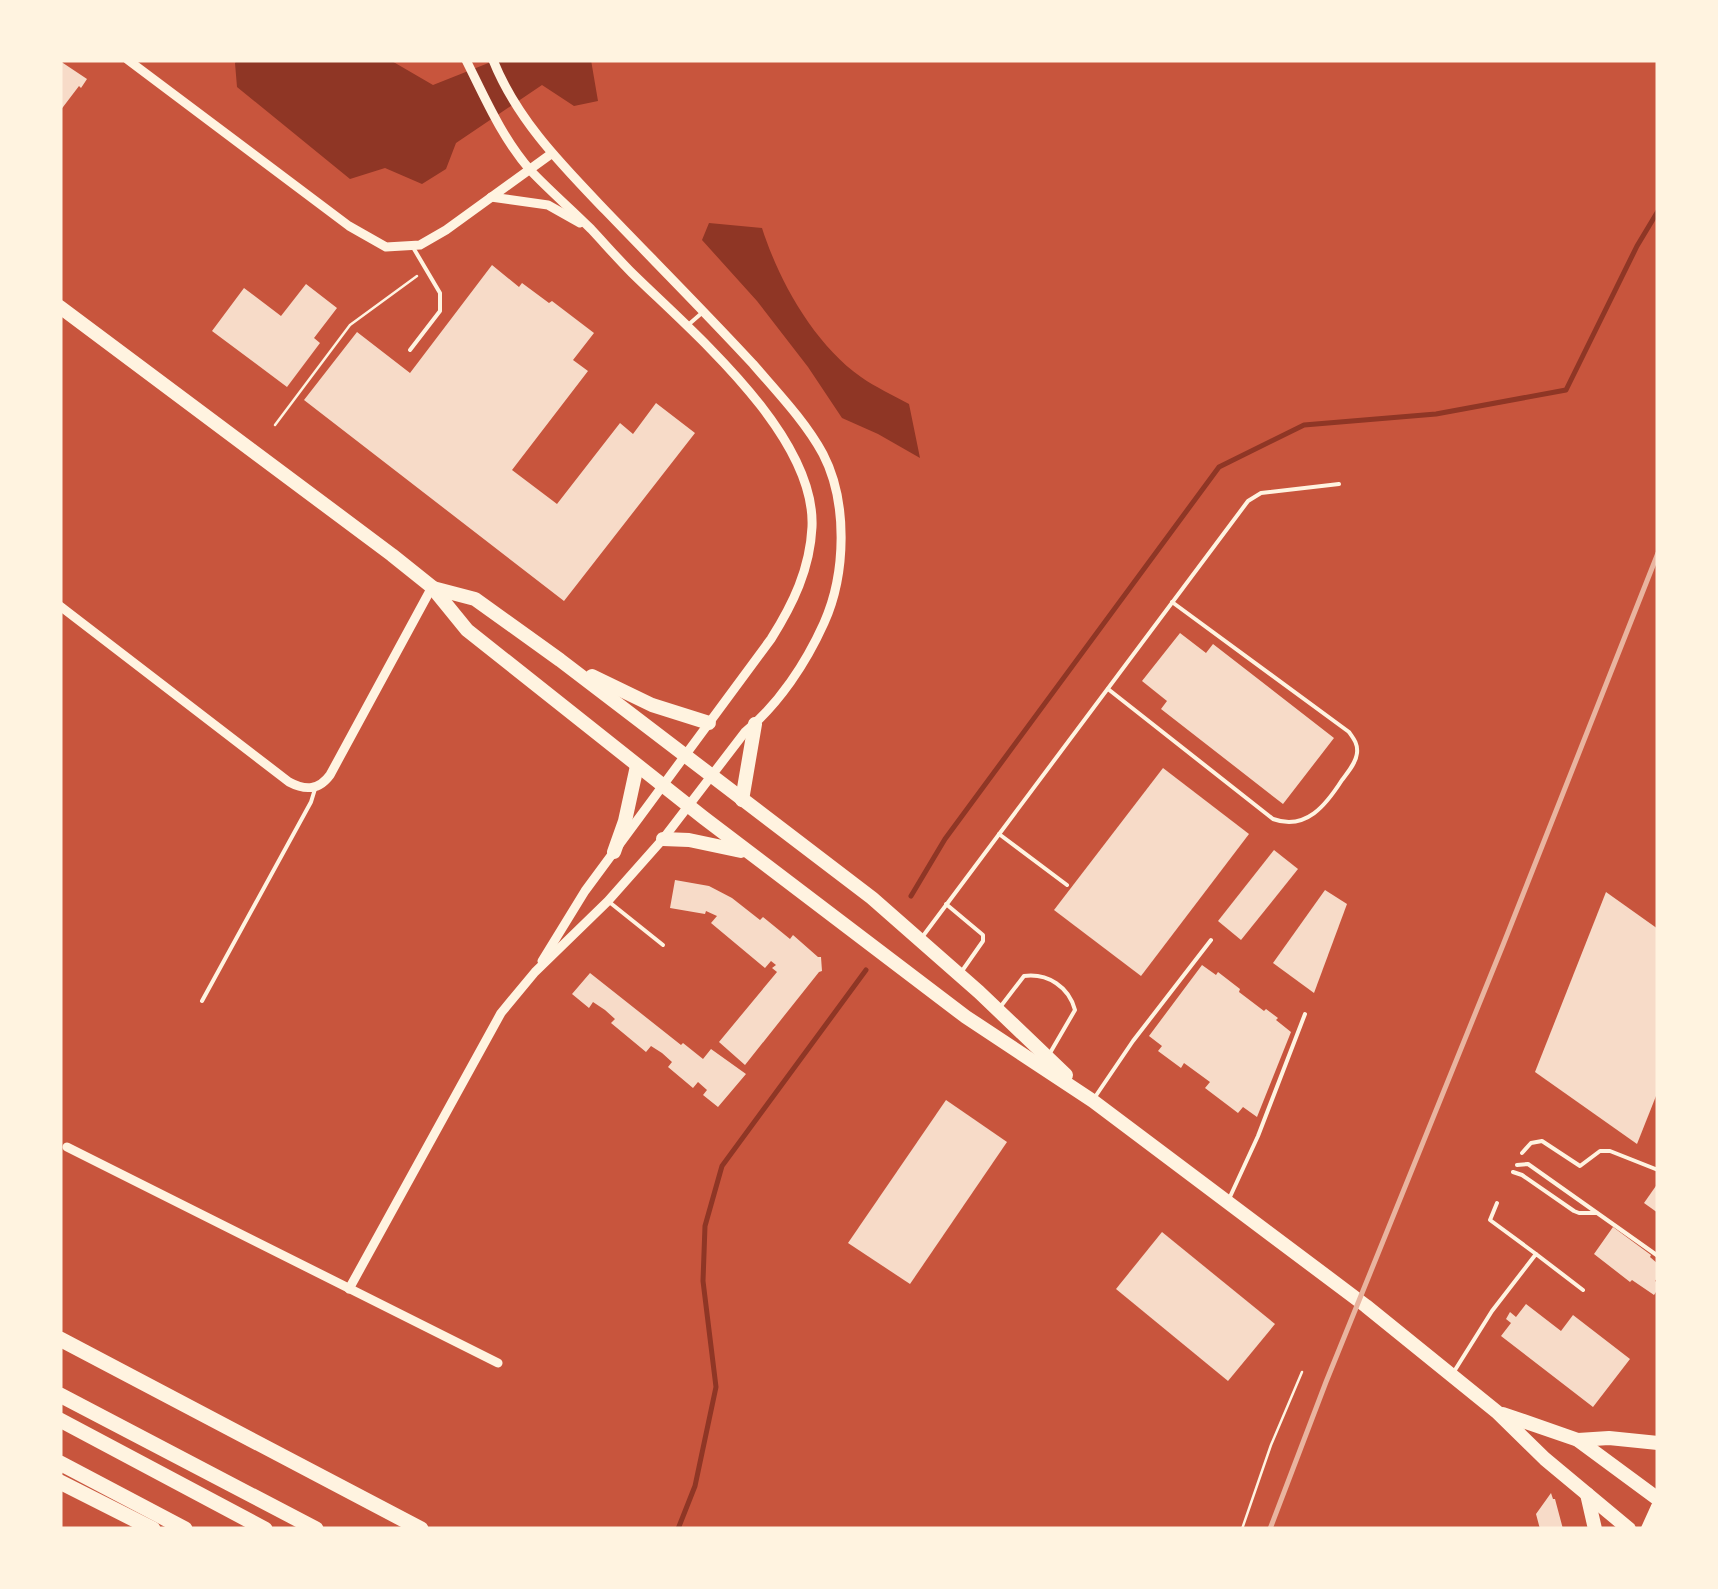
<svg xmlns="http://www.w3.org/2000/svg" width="1718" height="1589" viewBox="0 0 1718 1589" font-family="Literata,serif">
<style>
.water{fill:#8f3625}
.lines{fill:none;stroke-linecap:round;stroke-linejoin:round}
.stream{stroke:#8f3625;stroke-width:5}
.building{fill:#f7dbc8}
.path{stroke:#fff3e0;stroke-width:2.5}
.service{stroke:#fff3e0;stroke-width:4}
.minor{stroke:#fff3e0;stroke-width:9}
.primary{stroke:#fff3e0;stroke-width:14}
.trunk{stroke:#fff3e0;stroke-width:14}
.motorway{stroke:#fff3e0;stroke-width:15}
.rail{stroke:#e9b49f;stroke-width:5}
</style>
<rect width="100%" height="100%" fill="#c8553d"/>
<g class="water">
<polygon points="237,60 390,60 433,85 496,60 591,60 598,101 574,106 542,85 456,143 446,169 422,184 385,168 350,179 237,87 235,63"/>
<path d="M709 223 762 228C779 281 814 344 861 377 875 387 893 395 909 404L920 458 878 434 842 418 808 367 757 301 702 240Z"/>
</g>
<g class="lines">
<g class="stream">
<polyline points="911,896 945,839 1219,467 1304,425 1436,414 1566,390 1637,246 1658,211"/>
<polyline points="678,1529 695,1486 716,1387 703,1281 705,1226 722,1166 866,970"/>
</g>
</g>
<g class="building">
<polygon points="60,61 87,79 81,88 79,86 60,111"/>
<polygon points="492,265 519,287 522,283 549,303 552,301 594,333 573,360 588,371 512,470 557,504 620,423 633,434 656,403 695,433 564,601 304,400 357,332 410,373"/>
<polygon points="306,284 337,308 314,338 320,343 287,387 212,331 244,288 281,316"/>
<polygon points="1180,633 1206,653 1213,644 1334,738 1283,804 1161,709 1167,701 1142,681"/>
<polygon points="1163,768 1249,834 1141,976 1054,910"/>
<polygon points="1274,850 1298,869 1241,940 1218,921"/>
<polygon points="675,880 709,886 732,898 760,920 763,917 790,939 793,935 818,957 821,957 822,971 819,972 745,1065 719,1042 777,972 772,968 776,965 771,961 765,968 711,923 717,916 706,911 705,914 670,908"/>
<polygon points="1325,890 1347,904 1314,993 1273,963"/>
<polygon points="1606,892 1658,929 1658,1091 1637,1144 1535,1072"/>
<polygon points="1202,965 1216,975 1218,972 1240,989 1239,992 1264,1011 1266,1009 1278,1018 1276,1020 1291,1032 1257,1117 1243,1107 1238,1113 1205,1088 1210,1082 1184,1063 1181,1068 1158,1051 1162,1046 1149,1036"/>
<polygon points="590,973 681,1045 683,1043 703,1059 711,1049 746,1074 718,1107 703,1095 707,1090 698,1082 693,1088 668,1067 672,1062 662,1053 651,1046 646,1052 611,1023 615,1019 605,1010 593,1002 589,1008 572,994"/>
<polygon points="946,1100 1007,1142 910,1284 848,1243"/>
<polygon points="1658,1183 1658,1213 1644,1203"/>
<polygon points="1613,1227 1651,1255 1650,1257 1658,1264 1658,1277 1655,1281 1658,1283 1658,1289 1654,1295 1632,1280 1630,1282 1594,1254"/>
<polygon points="1162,1232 1275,1324 1228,1381 1116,1289"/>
<polygon points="1526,1304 1561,1331 1573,1315 1630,1359 1593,1407 1501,1336 1511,1323 1506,1319 1510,1312 1516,1317"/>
<polygon points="1551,1493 1553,1499 1555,1499 1563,1529 1540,1529 1536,1514"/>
</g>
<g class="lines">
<g class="path">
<polyline points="275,425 350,325 417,276"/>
<polyline points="1242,1529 1271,1445 1302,1372"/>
</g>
<g class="service">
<polyline points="688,325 703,312"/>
<polyline points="410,350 440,311 440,293 414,249"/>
<path d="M1108 689 1273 819C1306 831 1326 805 1342 780 1348 772 1356 763 1357 753 1358 744 1354 739 1349 732L1172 602"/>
<polyline points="999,834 1067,885"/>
<polyline points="608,901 663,945"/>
<polyline points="946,904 983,935 983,941 962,971"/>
<polyline points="923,936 1248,501 1261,493 1339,484"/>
<polyline points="202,1001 311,802 315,789"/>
<path d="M1001 1006 1024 976C1048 973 1069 987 1075 1010L1050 1053"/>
<polyline points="1095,1097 1133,1041 1211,940"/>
<polyline points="1522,1153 1531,1143 1542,1141 1580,1166 1600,1151 1610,1151 1658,1170"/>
<polyline points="1517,1165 1528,1164 1658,1256"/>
<polyline points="1513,1172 1522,1175 1574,1211 1579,1213 1596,1213"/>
<polyline points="1229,1199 1258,1136 1305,1014"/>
<polyline points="1497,1203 1490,1220 1536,1254"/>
<polyline points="1455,1370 1492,1311 1536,1254 1583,1290"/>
</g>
<g class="minor">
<polyline points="128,60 349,226 386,247 420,245 446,230 551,154"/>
<path d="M466 60C485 98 502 138 531 171 550 191 571 209 591 229 605 244 618 259 632 273 692 332 816 435 812 527 810 569 793 604 771 639L585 891 542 961"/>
<polyline points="491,197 548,205 580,223"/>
<path d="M60 606 289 782C306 791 319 790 330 775L432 587"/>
<polyline points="67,1147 498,1363"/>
<path d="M349 1289 501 1013 535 972 608 901 663 839 745 732C779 704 806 663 824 623 846 574 848 502 823 454 805 421 777 392 753 364 705 312 655 262 606 211 562 165 517 120 493 60"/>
</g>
<g class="primary">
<polyline points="60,307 392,555 432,587 467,630 704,818 966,1017 1093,1101 1366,1306 1497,1412 1545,1459 1629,1529"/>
<polyline points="433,588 475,599 560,660 872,898 979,992 1066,1075"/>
<polyline points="592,676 652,705 709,723"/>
<polyline points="742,800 755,724"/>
<polyline points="663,839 689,840 741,851"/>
<polyline points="614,852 625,821 637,766"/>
<polyline points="1503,1414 1578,1440 1658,1499"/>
</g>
<g class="trunk">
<polyline points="1578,1440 1609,1438 1658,1443"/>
<polyline points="1587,1494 1595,1529"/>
<polyline points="1648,1529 1658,1507"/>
</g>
<g class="motorway">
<polyline points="60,1339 421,1529"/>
<polyline points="60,1395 316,1529"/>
<polyline points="60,1420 265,1529"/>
<polyline points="60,1463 185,1529"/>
<polyline points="60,1482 153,1529"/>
</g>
<polyline class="rail" points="1270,1529 1326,1382 1503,945 1658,553"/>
</g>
<rect width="1718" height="1589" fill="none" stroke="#fff3e0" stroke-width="125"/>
</svg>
